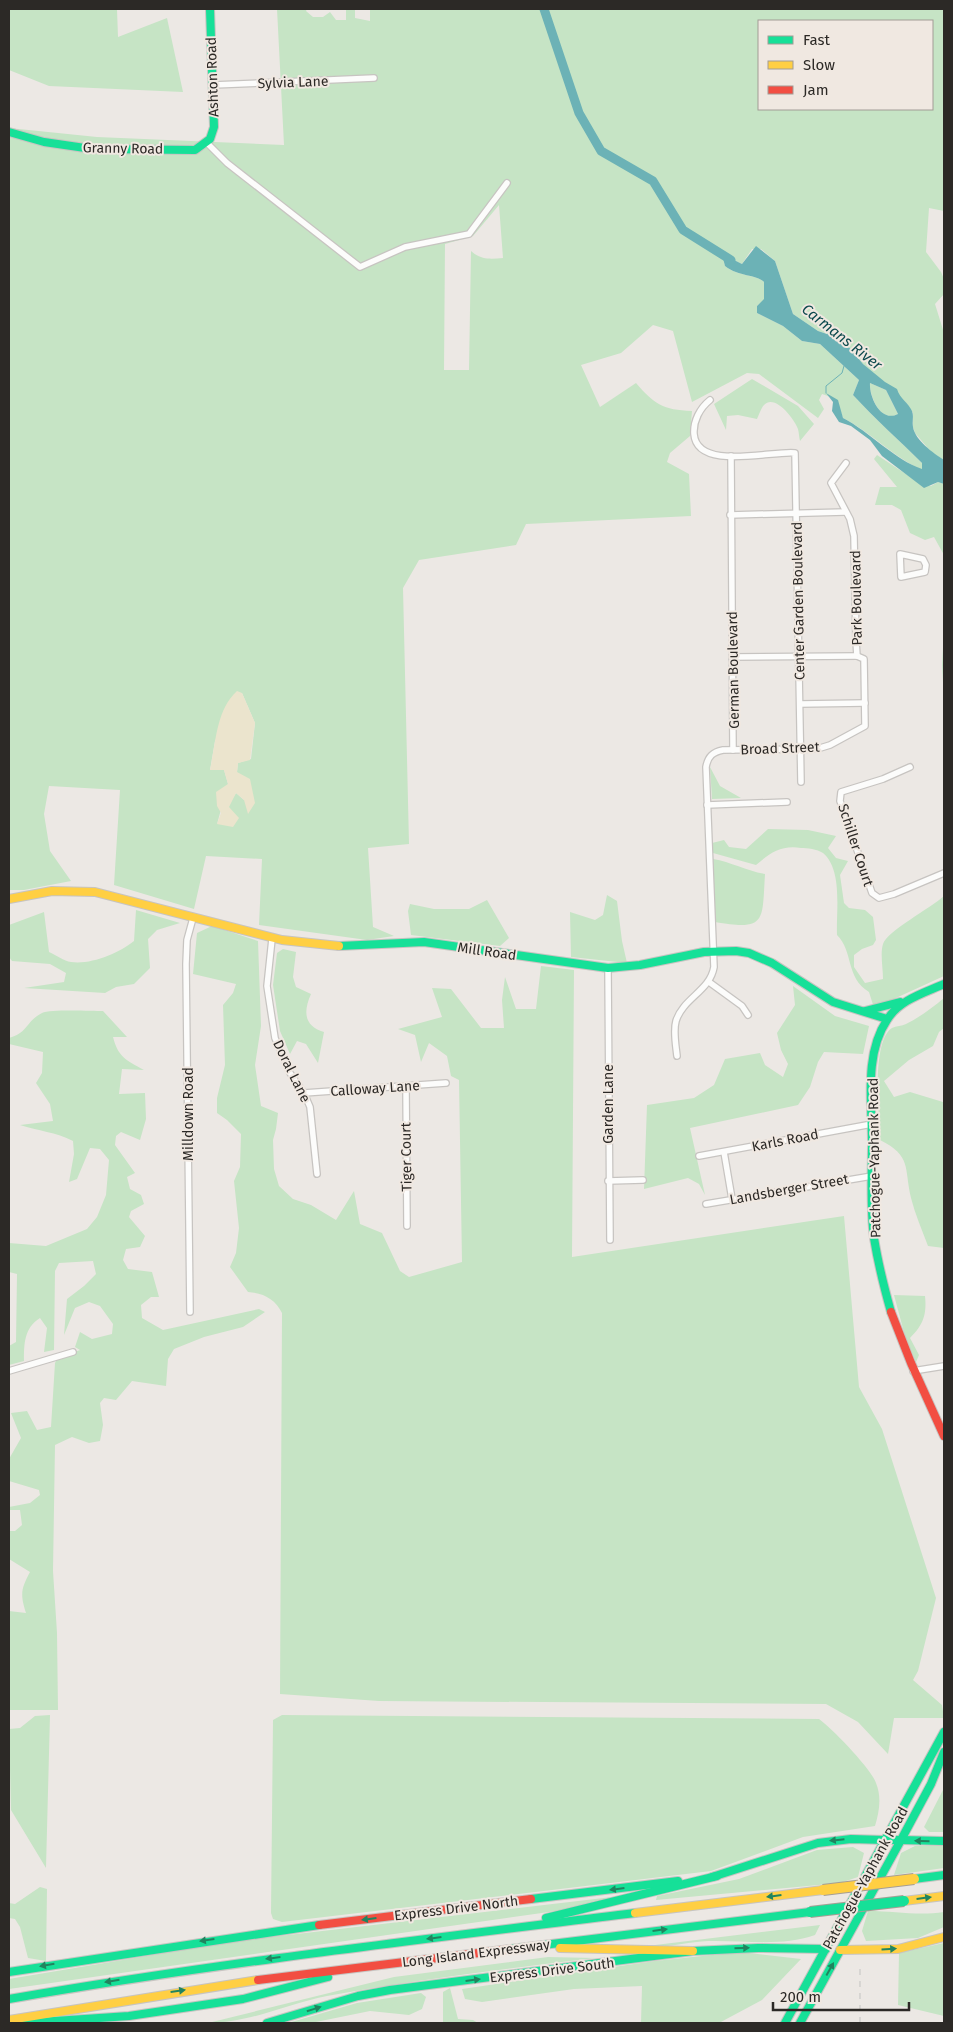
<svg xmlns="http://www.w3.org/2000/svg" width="953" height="2032" viewBox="0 0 953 2032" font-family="'Fira Sans',sans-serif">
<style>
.green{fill:#c6e4c5;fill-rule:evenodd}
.sand{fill:#ebe4cd}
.water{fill:#6cb2b6;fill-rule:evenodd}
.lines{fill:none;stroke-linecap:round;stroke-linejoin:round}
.stream{stroke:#6cb2b6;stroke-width:1}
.river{stroke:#6cb2b6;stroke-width:9}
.street-casing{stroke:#c7c4c1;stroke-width:8}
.fast-casing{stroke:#c7c4c1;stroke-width:10}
.slow-casing{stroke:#c7c4c1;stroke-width:10}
.jam-casing{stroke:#c7c4c1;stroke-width:10}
.street{stroke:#fcfcfb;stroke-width:5.5}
.fast{stroke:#16e098;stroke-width:8}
.slow{stroke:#ffcf43;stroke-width:8}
.jam{stroke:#f24e42;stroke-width:8}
.rail{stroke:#c3c3c1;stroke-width:1;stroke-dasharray:6 6;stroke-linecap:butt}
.fast-bridge-casing{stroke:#a69e94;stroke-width:12;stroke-linecap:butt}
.slow-bridge-casing{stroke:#a69e94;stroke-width:12;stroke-linecap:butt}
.fast-bridge{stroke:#16e098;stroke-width:10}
.slow-bridge{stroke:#ffcf43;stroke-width:10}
.oneway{fill:#21845f}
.labels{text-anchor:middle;stroke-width:4;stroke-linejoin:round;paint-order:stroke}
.street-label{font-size:14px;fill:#2c2926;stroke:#f0e8e1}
.water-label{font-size:15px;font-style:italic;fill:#0d4a4e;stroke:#f0e8e1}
</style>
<rect width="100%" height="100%" fill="#ece8e4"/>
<g class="green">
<polygon points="9,9 117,9 118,37 167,18 183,92 49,86 9,70"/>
<path d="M277 9H307L306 11 313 17H323L330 12 336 20H346V9H355V18L370 21V9H944V211L929 208 926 252 941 272 944 279V294L935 304 944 333V460L932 453 915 433 913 427V413L907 404 863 364 842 339 818 331 793 314 775 261 761 249H752L742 264 723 255 725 266C739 277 756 274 764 282V300L757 306V313L783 326 802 341 820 344 859 380 853 395C875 419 899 440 922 463V470C893 457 871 432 843 418 839 406 835 397 822 394L819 400 824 409 818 418 759 374 747 373 692 402 673 331 653 325 621 353 581 365 600 407 636 383C654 404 663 410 692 411L690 436 670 453 667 462 689 474 691 516 526 524 516 545 419 560 403 588 409 844 368 848 373 927 394 936 367 940 259 925 262 859 206 856 194 909 114 885 120 790 49 786 44 814 50 851 71 881 24 890H9V128L97 137 284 145ZM759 21H932V109H759ZM499 205 503 258C490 259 481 260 471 251L469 370H444L445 244 473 236ZM242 693 255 723 251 759 238 763 237 772 244 800 236 793 217 824 228 784 224 770H210L215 741Z"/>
<path d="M752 379 798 406 814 424 800 441C799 437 799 433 798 429 795 420 775 393 764 405 761 408 759 415 757 419L738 415 727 416 726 430 714 404Z"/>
<path d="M870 383 886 390 898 414C881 424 869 396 870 383Z"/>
<polygon points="877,455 918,482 931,486 938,482 944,484 944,555 934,537 925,540 910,533 901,510 892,505 875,505 880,487 897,487 874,459"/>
<polygon points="944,631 944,700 942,665"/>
<polygon points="710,767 720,786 741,798 712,799"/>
<path d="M768 829 808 830 836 836 828 848 836 858 848 861 840 875 844 903 849 908 865 910 873 917 876 940 873 945 862 949 854 955V967L865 983 883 979C883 968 880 954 883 944 887 931 931 908 944 896V976L874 1008 869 992C845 977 854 952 837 935 836 911 843 870 823 853 817 849 807 848 801 848 781 845 770 853 756 865L713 853 712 843 724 840 729 847 746 849Z"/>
<path d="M713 859C731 862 747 871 765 874 762 921 767 931 715 922Z"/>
<polygon points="607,895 617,901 622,941 627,963 571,957 570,912 595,920 603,915"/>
<polygon points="487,900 509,938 500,946 411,935 408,911 410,904 434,909 469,909"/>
<path d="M136 910 180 923 157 930 148 939 150 968 134 984 116 987 105 993 24 988 64 982 66 973 50 964 12 961 9 957V925L44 912 49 952C56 955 64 961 71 962 91 965 119 953 134 941Z"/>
<path d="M212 926 258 941 261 1026 255 1065 261 1106 278 1113 276 1129 273 1140 274 1169 279 1186 293 1199 311 1205 336 1220 354 1191 360 1224 382 1233 400 1271 409 1277 462 1262 459 1080 451 1076 447 1056 429 1043 421 1062 415 1035 398 1029 442 1017 432 988 451 989 481 1028H504L502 1000 505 977 516 1009H536L541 966 574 970 572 1257 844 1216 859 1387 882 1429 936 1598 918 1671 913 1680 942 1705 944 1718H894L888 1754 858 1722 826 1704 379 1701 280 1694 282 1313C275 1299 264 1293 248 1292L230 1267 236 1253 239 1228 234 1181 240 1167 241 1134 227 1120 217 1113V1098L225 1065 223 1005 233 993 236 984 193 974 197 933Z"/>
<path d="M283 949 296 952 293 977 296 987 311 994C303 1012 304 1026 324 1032L318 1063 306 1044 297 1041 290 1054 280 1031 273 985 277 953Z"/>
<polygon points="793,986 835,1016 869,1026 863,1054 824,1052 818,1062 810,1087 798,1105 690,1128 705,1195 699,1184 688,1178 644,1189 647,1105 694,1098 714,1085 725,1059 760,1053 765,1065 783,1077 788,1064 781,1050 777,1033 795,1005"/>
<path d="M944 998V1028L939 1032 933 1046 909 1060 884 1081 894 1097 910 1092 943 1102 944 1099V1248L928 1246C922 1230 915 1214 911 1198 904 1168 912 1156 880 1140 879 1117 871 1041 892 1028 896 1026 902 1026 906 1024 920 1017 932 1008 944 998Z"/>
<path d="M103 1011 127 1037H113C118 1057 126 1060 144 1070L122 1069 119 1094 145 1093 146 1119 140 1140 121 1132 116 1136 115 1145 135 1173 127 1177 130 1189 141 1195 144 1204 131 1211 129 1217 145 1236 140 1247 126 1249 123 1260 128 1269 152 1272 159 1297H151L141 1305 142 1318 163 1330 259 1309 265 1312 243 1327 204 1337 174 1349 168 1359 166 1386 132 1381 116 1400 104 1398 100 1403 103 1425 100 1441 89 1443 72 1437 55 1445 53 1571 57 1633 58 1710H9V1611L26 1613C20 1594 21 1589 30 1572L9 1559V1531H15L22 1525 20 1510H9V1507L30 1503 40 1495 39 1490 9 1481V1459L21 1438 11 1413 27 1411 37 1430 51 1427 55 1363 57 1359 80 1350 75 1347 80 1332 92 1339 112 1334 113 1324 100 1306 89 1302 75 1308 64 1335 67 1299 84 1286 96 1274 93 1261 59 1263 55 1271 54 1350 44 1352 47 1328 40 1318C24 1328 24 1344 24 1361L9 1365V1346L16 1342 17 1274 9 1272V1243L46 1246 87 1229 97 1217 106 1195 109 1160 100 1149 90 1148 77 1179 69 1182 74 1154 73 1141C56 1132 38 1131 20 1125L53 1121 50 1104 36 1083 42 1073 43 1052 9 1044V1038C28 1033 26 1021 42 1013 50 1009 91 1011 103 1011Z"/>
<path d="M894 1295 925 1296C927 1315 923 1325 910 1338L919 1355 916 1362 905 1336Z"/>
<polygon points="50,1715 46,1868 11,1810 9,1729 20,1728 35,1716"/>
<path d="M282 1715 819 1719C832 1728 872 1770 876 1783 882 1798 879 1812 875 1826L803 1837 711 1871 282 1922 273 1919 271 1913 273 1720Z"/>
<polygon points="944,1788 944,1832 929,1832 924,1827"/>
<polygon points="944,1845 944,1868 894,1875 901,1853 915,1846"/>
<polygon points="853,1847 864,1853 858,1877 840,1883 656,1900 657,1896 739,1879 817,1850"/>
<polygon points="40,1887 47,1889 46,1961 28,1958 20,1927 15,1919 9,1918 9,1903 15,1904"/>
<polygon points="612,1897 556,1911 9,1989 9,1979 236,1941"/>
<path d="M868 1911C895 1911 918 1916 944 1912V1927L918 1938 866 1941 862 1931Z"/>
<path d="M820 1925 815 1935C781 1947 744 1940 708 1941 687 1942 668 1948 647 1946Z"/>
<polygon points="944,1943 944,2016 898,2005 899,1953"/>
<polygon points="740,1952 801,1959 762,2000 719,2023 641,2023 642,1986 574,1989 482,2002 465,1999 462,1989 655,1961"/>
<path d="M548 1957 595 1958C505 1969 416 1980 327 1996 286 2004 250 2023 208 2023L394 1977Z"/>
<polygon points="450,1988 458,2019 473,2020 478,2023 443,2023 443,1992"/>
<polygon points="421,1993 426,1997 422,2009 409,2015 370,2011 311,2023 288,2023 357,2003"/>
</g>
<path class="sand" d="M237 691 242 693 255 723 250 760 238 763 237 772 250 779 255 803 248 814 244 800 236 793 229 807 239 818 233 827 217 824 221 813 217 806 216 792 228 784 224 770H210C216 743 216 710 237 691Z"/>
<path class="water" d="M756 246 775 261 793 314 818 331 842 339 863 364 885 382 897 389C900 399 908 402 912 411 914 416 912 421 913 427 915 440 933 453 944 460V484L938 482 924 488 882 456 870 440 851 426 839 422 832 411 833 402 826 393 838 400 843 418C870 432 895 460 922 469V463C899 440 875 419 853 395L859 380 820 344 802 341 783 326 757 313V306L764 299V282C756 274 739 277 725 266L722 254 742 264ZM870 383 886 390 898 414C881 423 869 397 870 383Z"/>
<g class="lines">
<polyline class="stream" points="826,393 826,386 842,373 844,366"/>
<polyline class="river" points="544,9 579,113 601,151 653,181 683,230 731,260"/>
<defs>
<g id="street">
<polyline points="213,85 374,78"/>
<polyline points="208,144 227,163 360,267 405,247 469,234 507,183"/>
<path d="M710 400C700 408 693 421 694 434 697 472 774 450 795 453L801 782"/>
<polyline points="731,456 733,750"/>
<polyline points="730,515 845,512"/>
<polygon points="900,554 923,559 926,565 925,572 901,577"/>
<polyline points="732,657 857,656"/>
<polyline points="800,704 865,703"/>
<polyline points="910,767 883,779 841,792 840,801 872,893 879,898 894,894 944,873"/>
<polyline points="707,805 787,802"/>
<polyline points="272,939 267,986 275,1038 290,1073 304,1093 310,1107 317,1174"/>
<polyline points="608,968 610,1240"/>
<polyline points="709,982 742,1006 748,1015"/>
<path d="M677 1056C676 1046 673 1031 676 1021 683 998 710 991 714 967L706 767C708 756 713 752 723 750L817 749 830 745 865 726 864 659 857 656 856 641 854 536 850 519 831 483 846 463"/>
<polyline points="406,1087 407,1226"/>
<polyline points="304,1093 446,1083"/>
<polyline points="724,1152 732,1199"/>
<polyline points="699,1156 872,1124"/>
<polyline points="608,1181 643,1180"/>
<polyline points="706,1204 872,1176"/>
<polyline points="190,1312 186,964 187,940 193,918"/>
<polyline points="9,1371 73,1352"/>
<polyline points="913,1371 944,1366"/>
</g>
<g id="fast">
<polyline points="9,132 44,142 92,149 195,150 210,139 214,127 210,9"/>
<polyline points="339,946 424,942 608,968 640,965 704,952 736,951 749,953 772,963 833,1002 887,1019"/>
<polyline points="865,1011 900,1002"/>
<path d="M891 1312C884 1287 878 1263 874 1238 870 1206 872 1174 872 1143 872 1103 864 1054 887 1020 899 1000 924 993 944 984"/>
<polyline points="901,1840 931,1784 944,1752"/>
<polyline points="901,1840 944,1841"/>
<polyline points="712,1877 818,1843 851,1839 885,1840 944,1732"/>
<polyline points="914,1879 944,1875"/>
<polyline points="531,1899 678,1881"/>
<polyline points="546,1918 717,1876"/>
<polyline points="511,1949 810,1912"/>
<polyline points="9,1972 319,1925"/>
<path d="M9 1999C217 1963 426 1939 635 1913"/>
<polyline points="25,2023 129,2016 243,1999 328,1977"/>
<polyline points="267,2023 358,1996 390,1990 693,1951 758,1948 826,1949"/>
<polyline points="785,2023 885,1840 901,1840 800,2023"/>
</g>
<g id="slow">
<polyline points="9,899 52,891 95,892 282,940 339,946"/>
<polyline points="904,1901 944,1896"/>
<polyline points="635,1913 823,1890"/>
<polyline points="560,1948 693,1951"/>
<polyline points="840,1950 898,1949 944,1937"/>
<polyline points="9,2020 258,1980"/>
</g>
<g id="jam">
<polyline points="891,1312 911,1363 944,1436"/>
<polyline points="319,1925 531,1899"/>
<polyline points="258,1980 511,1949"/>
</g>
</defs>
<use href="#street" class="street-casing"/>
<use href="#fast" class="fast-casing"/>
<use href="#slow" class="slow-casing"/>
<use href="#jam" class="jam-casing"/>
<use href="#street" class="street"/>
<use href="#fast" class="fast"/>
<use href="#slow" class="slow"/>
<use href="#jam" class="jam"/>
<polyline class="rail" points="860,2023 860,1968"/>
<defs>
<polyline id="fast-bridge" points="810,1912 904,1901"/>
<polyline id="slow-bridge" points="823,1890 914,1879"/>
</defs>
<use href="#fast-bridge" class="fast-bridge-casing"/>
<use href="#slow-bridge" class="slow-bridge-casing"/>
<use href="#fast-bridge" class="fast-bridge"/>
<use href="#slow-bridge" class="slow-bridge"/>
</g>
<defs><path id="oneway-solid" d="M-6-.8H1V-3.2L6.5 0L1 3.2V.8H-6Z" transform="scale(1.25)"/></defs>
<g class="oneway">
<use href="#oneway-solid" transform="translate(837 1840) rotate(174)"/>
<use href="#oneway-solid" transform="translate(922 1841) rotate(-179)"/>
<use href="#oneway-solid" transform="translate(617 1889) rotate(173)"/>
<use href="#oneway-solid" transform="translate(774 1896) rotate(173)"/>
<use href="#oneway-solid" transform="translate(924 1898) rotate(-7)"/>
<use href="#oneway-solid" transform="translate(369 1919) rotate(173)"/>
<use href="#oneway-solid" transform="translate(660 1930) rotate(-7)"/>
<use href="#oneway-solid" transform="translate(434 1938) rotate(173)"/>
<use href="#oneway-solid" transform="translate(207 1940) rotate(172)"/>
<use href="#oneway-solid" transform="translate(742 1948) rotate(-2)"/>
<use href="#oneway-solid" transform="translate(889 1949) rotate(-4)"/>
<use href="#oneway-solid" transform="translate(273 1958) rotate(173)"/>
<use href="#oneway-solid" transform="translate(47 1965) rotate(170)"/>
<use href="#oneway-solid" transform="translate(830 1969) rotate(-61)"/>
<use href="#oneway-solid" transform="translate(473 1980) rotate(-7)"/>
<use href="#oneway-solid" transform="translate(112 1981) rotate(171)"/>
<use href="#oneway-solid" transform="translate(178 1991) rotate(-8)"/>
<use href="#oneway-solid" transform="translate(314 2009) rotate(-17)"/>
</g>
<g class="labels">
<g class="street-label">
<text transform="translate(212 77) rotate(-92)" y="5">Ashton Road</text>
<text transform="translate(293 82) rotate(-2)" y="5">Sylvia Lane</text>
<text transform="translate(123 148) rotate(1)" y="5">Granny Road</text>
<text transform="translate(856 598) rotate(-91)" y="5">Park Boulevard</text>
<text transform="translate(798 601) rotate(-91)" y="5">Center Garden Boulevard</text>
<text transform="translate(733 670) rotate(-91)" y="5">German Boulevard</text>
<text transform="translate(780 748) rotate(-2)" y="5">Broad Street</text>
<text transform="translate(856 845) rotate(72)" y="5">Schiller Court</text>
<text transform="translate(487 951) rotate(8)" y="5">Mill Road</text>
<text transform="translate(292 1071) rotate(64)" y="5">Doral Lane</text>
<text transform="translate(375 1088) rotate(-4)" y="5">Calloway Lane</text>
<text transform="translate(608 1104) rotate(-90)" y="5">Garden Lane</text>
<text transform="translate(188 1114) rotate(-90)" y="5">Milldown Road</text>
<text transform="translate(785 1140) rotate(-11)" y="5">Karls Road</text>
<text transform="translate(406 1157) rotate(-91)" y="5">Tiger Court</text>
<text transform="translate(874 1158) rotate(-91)" y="5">Patchogue-Yaphank Road</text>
<text transform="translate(789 1189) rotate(-10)" y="5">Landsberger Street</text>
<text transform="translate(865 1878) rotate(-61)" y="5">Patchogue-Yaphank Road</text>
<text transform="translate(456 1908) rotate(-7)" y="5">Express Drive North</text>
<text transform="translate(476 1953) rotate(-7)" y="5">Long Island Expressway</text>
<text transform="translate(552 1970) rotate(-7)" y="5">Express Drive South</text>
</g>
<g class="water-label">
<text transform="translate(842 337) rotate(38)" y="5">Carmans River</text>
</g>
</g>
<rect width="953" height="2032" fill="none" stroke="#2c2926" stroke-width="20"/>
<rect x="758" y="20" width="175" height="90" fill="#f0e8e1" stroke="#a29c96"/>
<rect x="768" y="36" width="25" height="8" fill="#16e098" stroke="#a29c96"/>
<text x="803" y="45" font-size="15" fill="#2c2926">Fast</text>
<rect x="768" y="61" width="25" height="8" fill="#ffcf43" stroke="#a29c96"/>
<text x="803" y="70" font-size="15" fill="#2c2926">Slow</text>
<rect x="768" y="86" width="25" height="8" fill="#f24e42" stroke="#a29c96"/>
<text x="803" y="95" font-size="15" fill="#2c2926">Jam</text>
<path d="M773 2002v8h136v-8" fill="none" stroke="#2c2926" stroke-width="2.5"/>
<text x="780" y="2002" font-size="15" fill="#2c2926" stroke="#f0e8e1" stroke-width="4" paint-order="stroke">200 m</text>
</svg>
